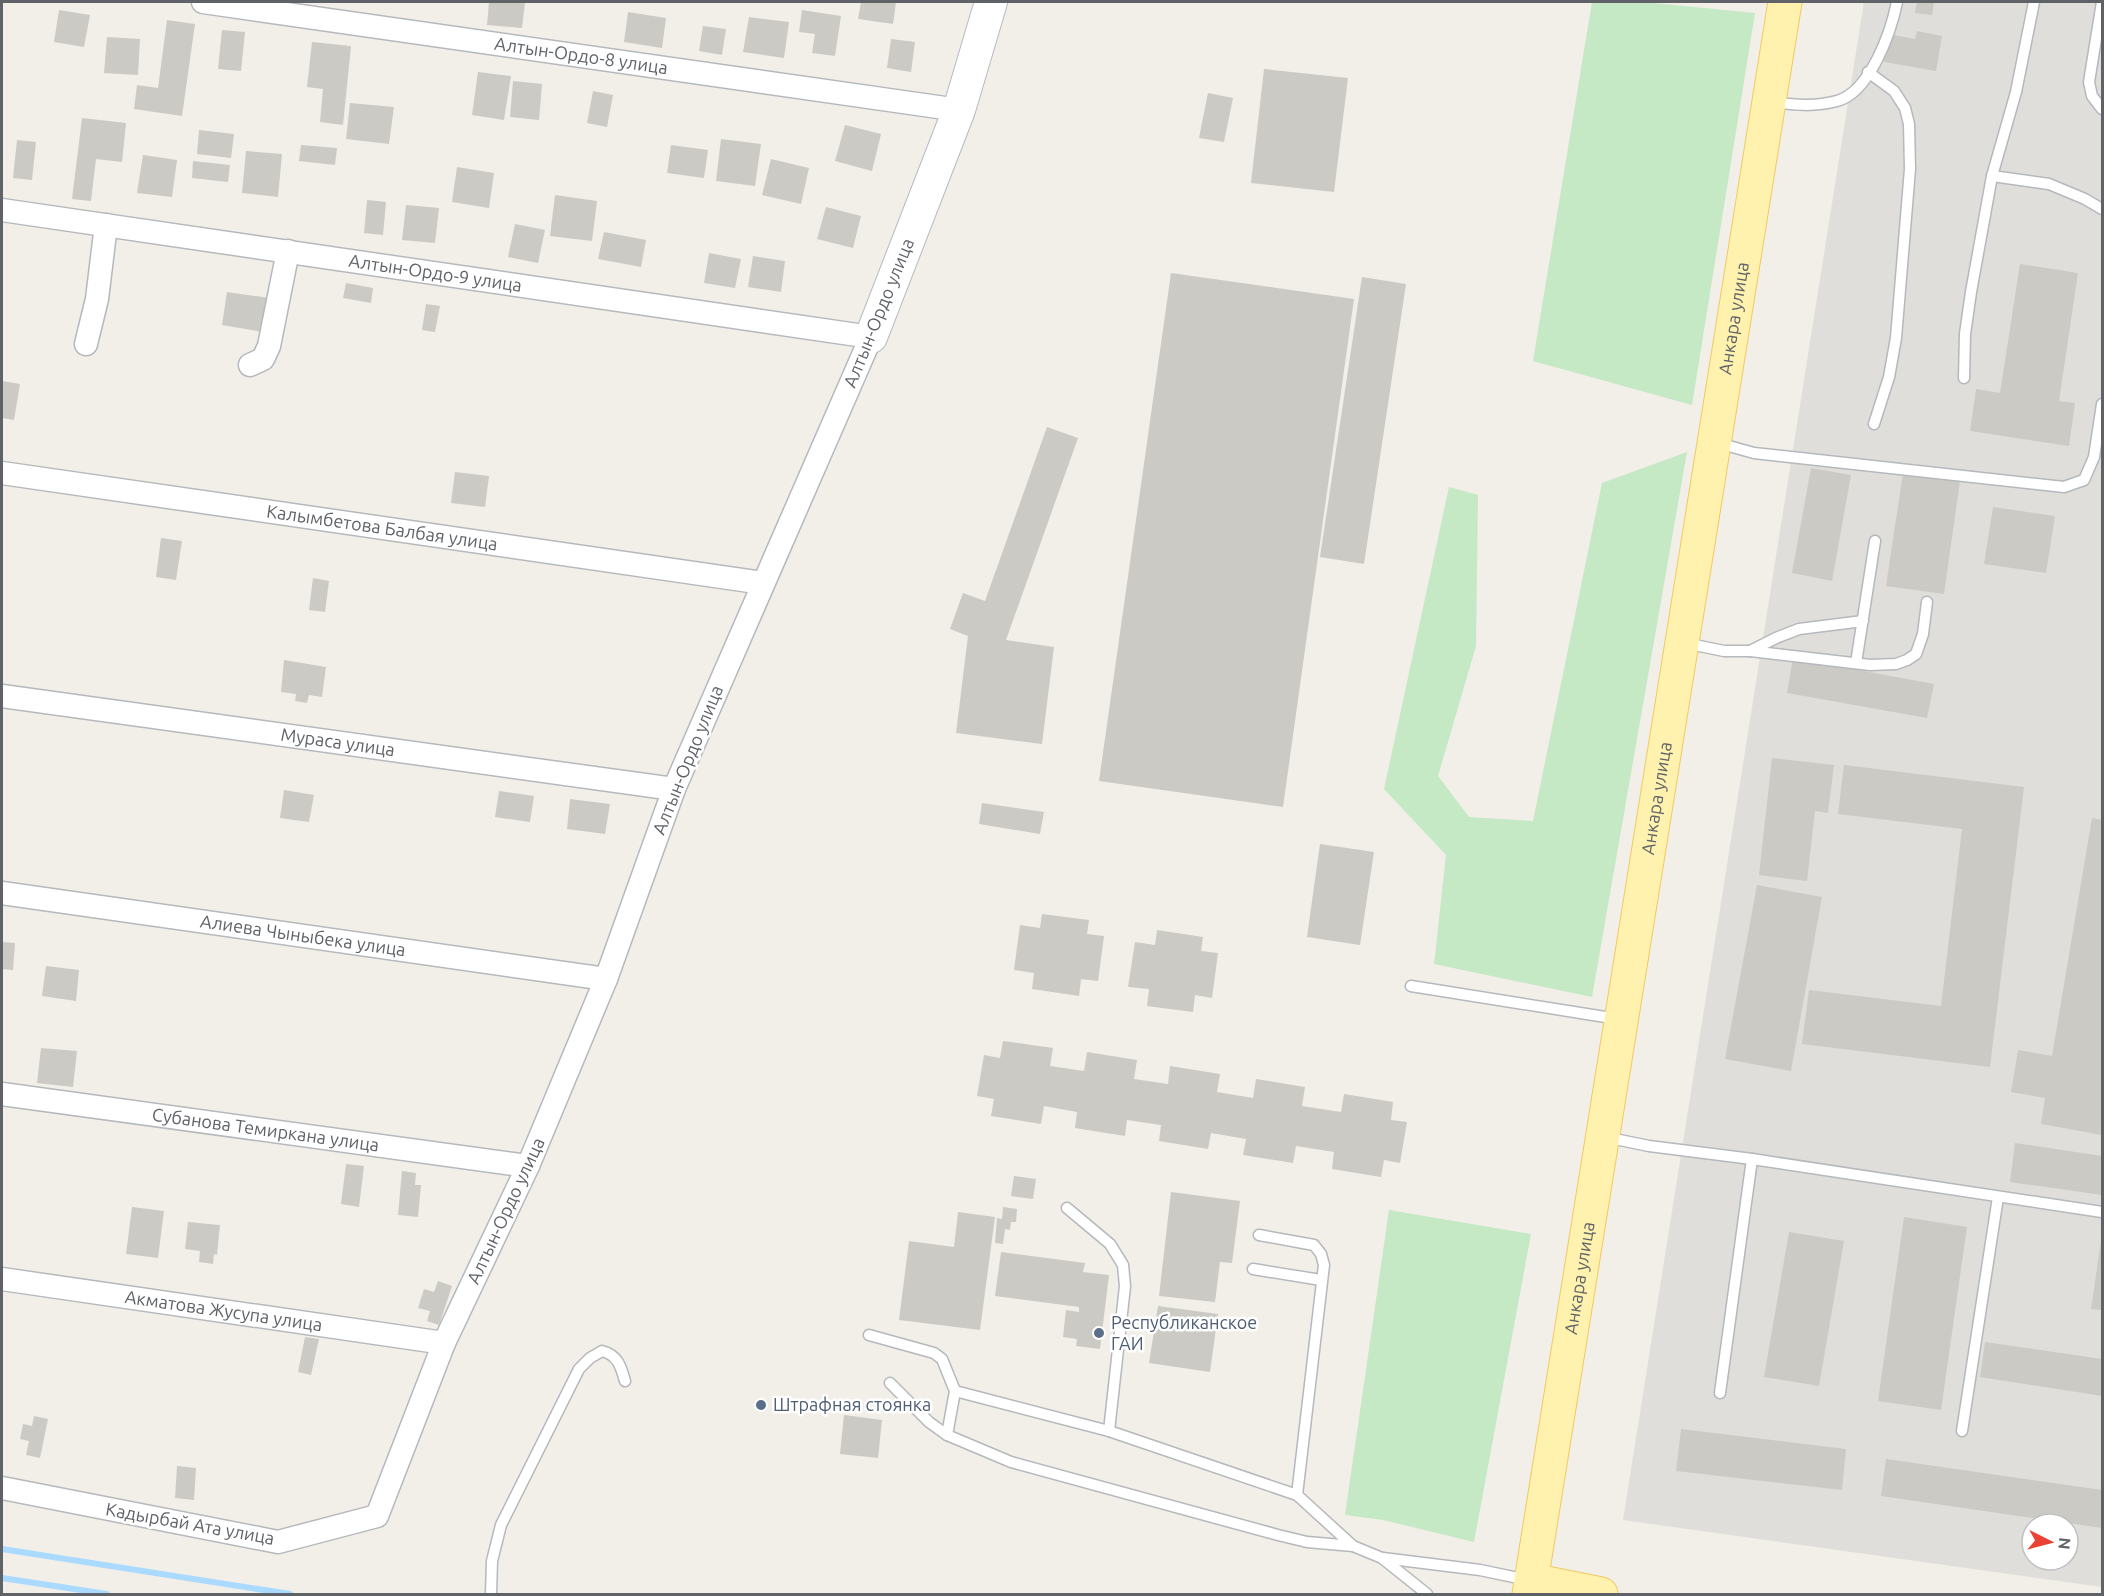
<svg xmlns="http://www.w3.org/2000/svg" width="2104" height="1596" viewBox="0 0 2104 1596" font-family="Ubuntu,sans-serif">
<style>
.industrial{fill:#e0deda;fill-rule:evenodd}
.green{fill:#c5e8c5}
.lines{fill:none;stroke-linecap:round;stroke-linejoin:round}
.stream{stroke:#aadaff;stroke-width:6}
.building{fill:#cccac5}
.lane-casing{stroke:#b5b8bc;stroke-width:13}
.street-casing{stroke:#b5b8bc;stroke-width:25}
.secondary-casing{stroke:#b6babf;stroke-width:34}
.primary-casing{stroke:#f2c960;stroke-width:35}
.lane{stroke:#fff;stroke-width:10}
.street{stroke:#fff;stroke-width:22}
.secondary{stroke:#fff;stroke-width:32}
.primary{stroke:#fff2af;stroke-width:33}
.service-dot{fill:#5c6f8a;stroke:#fff;stroke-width:2}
.labels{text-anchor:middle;stroke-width:5;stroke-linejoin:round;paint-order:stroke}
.street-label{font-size:18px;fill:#5f6368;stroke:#fff}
.service-label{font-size:18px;fill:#4e5e75;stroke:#fff;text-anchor:start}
</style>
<rect width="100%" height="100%" fill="#f1efe8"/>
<path class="industrial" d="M1864 2H2102V1587L1623 1520ZM2032 1524H2068V1560H2032Z"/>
<g class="green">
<polygon points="1592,2 1644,2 1755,13 1692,405 1533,361"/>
<polygon points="1687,452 1592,997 1434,964 1446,855 1384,789 1449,487 1478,495 1476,646 1438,776 1469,817 1533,821 1602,483"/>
<polygon points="1389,1210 1531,1234 1474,1542 1383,1520 1345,1515"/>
</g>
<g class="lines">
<g class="stream">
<polyline points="2,1549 290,1594"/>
<polyline points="2,1578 107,1594"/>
</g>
</g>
<g class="building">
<polygon points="489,2 525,2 522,28 487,25"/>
<polygon points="861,2 896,2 893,24 858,19"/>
<polygon points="1917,2 1934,2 1932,15 1915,13"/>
<polygon points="59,10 90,15 84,47 54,42"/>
<polygon points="802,10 841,16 835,56 812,53 815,34 799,32"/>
<polygon points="628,12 666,18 662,48 624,42"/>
<polygon points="749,17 789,22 784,58 743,52"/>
<polygon points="167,20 195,24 182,116 134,109 137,85 158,88"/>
<polygon points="703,26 726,29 722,55 699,51"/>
<polygon points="222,30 245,32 241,71 218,69"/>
<polygon points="1917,31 1942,36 1936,71 1884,62 1888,34 1915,39"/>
<polygon points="107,37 140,39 138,75 104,73"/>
<polygon points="891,39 915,42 911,72 887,68"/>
<polygon points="312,42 351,46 343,125 320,122 323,89 307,87"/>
<polygon points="1264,69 1348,78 1334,192 1251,183"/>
<polygon points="478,72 511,76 504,120 472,115"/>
<polygon points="513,81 542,84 539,120 510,117"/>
<polygon points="593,91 613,95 607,127 587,123"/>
<polygon points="1208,93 1233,98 1224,142 1199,138"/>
<polygon points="350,103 394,107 389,144 346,139"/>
<polygon points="82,118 126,123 122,162 96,159 91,201 72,199"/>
<polygon points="845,125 881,134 872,171 835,161"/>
<polygon points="199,130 234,134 231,158 197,154"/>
<polygon points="721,139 761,144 755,186 716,181"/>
<polygon points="17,140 36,142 32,180 13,178"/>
<polygon points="301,145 337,148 335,165 299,161"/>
<polygon points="671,145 708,150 704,178 667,173"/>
<polygon points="246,151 282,154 278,197 242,193"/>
<polygon points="143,155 177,160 172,197 137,193"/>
<polygon points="771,159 809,168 801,204 762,195"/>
<polygon points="193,161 230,165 228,182 192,178"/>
<polygon points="457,167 494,173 489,208 452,202"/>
<polygon points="555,195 597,201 592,241 550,236"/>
<polygon points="367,200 386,202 383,235 364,233"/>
<polygon points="406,205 439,208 435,243 402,240"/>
<polygon points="826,207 861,216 853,248 817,239"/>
<polygon points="515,224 545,230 538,263 508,257"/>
<polygon points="604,232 646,240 641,267 598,259"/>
<polygon points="709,253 741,259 735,288 704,283"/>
<polygon points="753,256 785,261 781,292 748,287"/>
<polygon points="2020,264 2078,273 2059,401 2075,403 2069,446 1970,431 1976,389 2000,393"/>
<polygon points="1171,273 1354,299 1283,807 1099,781"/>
<polygon points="1362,277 1406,284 1364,564 1320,557"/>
<polygon points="346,283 373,288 371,303 343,298"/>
<polygon points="227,292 269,298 263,332 222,325"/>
<polygon points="426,304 440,306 435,332 422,330"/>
<polygon points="2,381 20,384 14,420 2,418"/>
<polygon points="1047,427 1078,438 1006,640 1054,647 1042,744 956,733 968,636 950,629 963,593 985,601"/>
<polygon points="1811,468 1851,475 1832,581 1792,573"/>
<polygon points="455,472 489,476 485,507 451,503"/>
<polygon points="1903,473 1960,481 1944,594 1886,586"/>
<polygon points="1993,507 2055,516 2046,573 1984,564"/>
<polygon points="161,538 182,541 176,580 156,577"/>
<polygon points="313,578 329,581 325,612 309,610"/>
<polygon points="1793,658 1934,684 1927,718 1787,693"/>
<polygon points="284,660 326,667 322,697 309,695 307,703 295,701 296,694 281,692"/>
<polygon points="1772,758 1834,765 1828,813 1815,811 1807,881 1759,875"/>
<polygon points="1844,765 2024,787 1990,1067 1802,1044 1809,990 1941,1006 1962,829 1838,814"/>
<polygon points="284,790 314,795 309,822 280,818"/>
<polygon points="499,791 534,796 530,822 495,817"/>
<polygon points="570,799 610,804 605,834 567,829"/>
<polygon points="982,803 1044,812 1040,834 979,824"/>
<polygon points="2092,818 2102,820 2102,1135 2041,1124 2045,1098 2011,1092 2018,1050 2052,1056"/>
<polygon points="1320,844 1374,852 1360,945 1307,937"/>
<polygon points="1757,885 1822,897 1791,1071 1725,1059"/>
<polygon points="1042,914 1089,920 1087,934 1104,936 1098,981 1081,979 1079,996 1032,989 1034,973 1014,970 1020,925 1040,928"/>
<polygon points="1157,930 1203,937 1201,951 1218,953 1212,998 1195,995 1193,1012 1147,1006 1149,989 1128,987 1135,942 1155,945"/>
<polygon points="2,942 15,943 13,970 2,969"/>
<polygon points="46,966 79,970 76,1001 42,996"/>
<polygon points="1003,1041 1053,1048 1050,1066 1084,1071 1087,1052 1137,1060 1134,1079 1168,1084 1170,1066 1220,1074 1217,1092 1253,1098 1256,1079 1305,1087 1302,1106 1341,1112 1344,1094 1393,1102 1391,1120 1407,1122 1400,1163 1384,1160 1381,1177 1332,1169 1334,1152 1296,1146 1293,1163 1243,1155 1246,1139 1211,1133 1208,1149 1159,1141 1161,1125 1127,1120 1125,1136 1075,1128 1077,1112 1044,1106 1041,1124 991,1116 994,1099 977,1096 984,1055 1000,1058"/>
<polygon points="41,1048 77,1051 73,1087 37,1083"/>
<polygon points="2015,1143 2102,1156 2102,1195 2010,1182"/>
<polygon points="346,1164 364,1166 359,1207 341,1204"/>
<polygon points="402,1171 416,1173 415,1185 421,1185 418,1217 398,1215"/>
<polygon points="1014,1176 1036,1179 1033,1199 1011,1196"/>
<polygon points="1171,1192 1240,1201 1232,1263 1220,1262 1215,1302 1159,1296"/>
<polygon points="132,1207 164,1211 158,1258 126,1254"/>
<polygon points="1003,1207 1017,1209 1016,1222 1011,1222 1010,1230 1005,1229 1003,1244 995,1243 997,1218 1002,1219"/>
<polygon points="958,1212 995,1217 980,1330 899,1320 909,1241 954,1247"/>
<polygon points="1904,1217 1967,1227 1941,1410 1878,1401"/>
<polygon points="188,1222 220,1225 217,1255 214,1254 213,1264 199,1262 200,1251 185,1249"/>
<polygon points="1789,1232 1844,1241 1819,1386 1764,1377"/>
<polygon points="2101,1241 2102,1241 2102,1310 2091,1309"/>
<polygon points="1001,1252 1085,1263 1083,1272 1109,1275 1100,1349 1076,1346 1077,1339 1063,1337 1066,1310 1079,1312 1079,1307 995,1296"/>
<polygon points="438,1281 452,1286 439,1325 427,1321 430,1311 418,1308 424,1289 434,1292"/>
<polygon points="1158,1306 1218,1314 1210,1372 1149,1363"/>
<polygon points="305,1337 319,1339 311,1375 298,1372"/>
<polygon points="1985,1342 2102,1359 2102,1396 1980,1377"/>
<polygon points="844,1415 882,1420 878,1458 840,1454"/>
<polygon points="34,1416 48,1419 40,1458 26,1455 29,1441 20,1439 23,1424 32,1426"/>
<polygon points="1681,1429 1846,1449 1842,1490 1676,1471"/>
<polygon points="1886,1459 2102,1490 2102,1528 1881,1496"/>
<polygon points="177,1466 196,1468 194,1500 175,1498"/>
</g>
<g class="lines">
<defs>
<g id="lane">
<polyline points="2102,2 2089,82 2092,96 2102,109"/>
<polyline points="1868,72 1894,91 1905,108 1909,124 1910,169 1896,338 1889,377 1874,424"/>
<path d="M1772 102C1794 105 1815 107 1837 101 1870 92 1891 32 1897 2"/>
<polyline points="1992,176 2049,184 2085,199 2102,209"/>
<polyline points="1964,378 1965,334 1971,292 1992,176 2016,92 2034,2"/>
<polyline points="1718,443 1754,453 2064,487 2084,480 2094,457 2102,404"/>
<polyline points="1685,643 1724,651 1750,651 1870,665 1896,664 1907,660 1916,654 1923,634 1927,602"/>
<polyline points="1750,651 1776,638 1799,629 1863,621"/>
<polyline points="1856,663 1875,541"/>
<polyline points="1411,986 1618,1019"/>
<polyline points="1605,1137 1649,1146 1752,1159 2102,1212"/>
<polyline points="1067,1208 1110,1244 1123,1265 1125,1286 1109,1431"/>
<polyline points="1259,1235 1314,1245 1321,1254 1324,1265 1297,1495"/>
<polyline points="1253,1269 1321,1280"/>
<polyline points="869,1335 934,1353 942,1359 955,1391 947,1435 1011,1462 1278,1535 1307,1542 1353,1546 1382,1558 1427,1594"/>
<polyline points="890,1383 929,1422 947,1435"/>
<polyline points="955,1391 1109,1431 1297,1495 1353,1546"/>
<polyline points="1720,1393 1752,1159"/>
<polyline points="1962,1431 1998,1197"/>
<polyline points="1383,1558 1480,1570 1528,1580"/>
<path d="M491 1594 492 1561 501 1525 579 1369 590 1358 602 1351C618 1355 621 1367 625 1381"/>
</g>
<g id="street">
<path id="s1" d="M203 2 959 110"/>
<path id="s2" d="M2 210 871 337 674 789 606 979 528 1166 444 1343 377 1516 278 1542 2 1488"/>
<polyline points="86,344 97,299 106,225"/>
<polyline points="250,365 263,359 269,346 288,251"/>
<path id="s3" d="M2 473 763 583"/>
<path id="s4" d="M2 696 674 789"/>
<path id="s5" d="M2 893 606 979"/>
<path id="s6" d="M2 1094 528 1166"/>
<path id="s7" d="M2 1279 444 1343"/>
</g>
<polyline id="secondary" points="871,337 959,110 991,2"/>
<g id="primary">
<polyline points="1531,1580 1601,1594"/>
<path id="s8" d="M1529 1594 1785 2"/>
</g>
</defs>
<use href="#lane" class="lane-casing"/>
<use href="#street" class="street-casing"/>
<use href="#secondary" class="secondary-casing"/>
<use href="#primary" class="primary-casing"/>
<use href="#lane" class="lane"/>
<use href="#street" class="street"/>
<use href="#secondary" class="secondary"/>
<use href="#primary" class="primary"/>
</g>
<g class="service-dot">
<circle cx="1099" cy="1333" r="6"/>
<circle cx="761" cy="1405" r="6"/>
</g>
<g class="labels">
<g class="street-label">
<text dy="6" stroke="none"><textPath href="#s1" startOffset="382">Алтын-Ордо-8 улица</textPath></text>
<text dy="6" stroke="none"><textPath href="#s2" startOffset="438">Алтын-Ордо-9 улица</textPath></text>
<text transform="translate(879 313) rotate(-68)" y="6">Алтын-Ордо улица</text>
<text dy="6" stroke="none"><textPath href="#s8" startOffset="1292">Анкара улица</textPath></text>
<text dy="6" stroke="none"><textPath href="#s3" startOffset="384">Калымбетова Балбая улица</textPath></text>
<text dy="6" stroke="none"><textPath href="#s4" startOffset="339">Мураса улица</textPath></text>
<text transform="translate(688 760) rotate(-68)" y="6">Алтын-Ордо улица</text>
<text dy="6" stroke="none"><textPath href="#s8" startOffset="806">Анкара улица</textPath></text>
<text dy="6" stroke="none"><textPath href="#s5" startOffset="304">Алиева Чыныбека улица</textPath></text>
<text dy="6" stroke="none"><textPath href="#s6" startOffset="266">Субанова Темиркана улица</textPath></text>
<text transform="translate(506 1211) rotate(-65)" y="6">Алтын-Ордо улица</text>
<text dy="6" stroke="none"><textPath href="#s8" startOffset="320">Анкара улица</textPath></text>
<text dy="6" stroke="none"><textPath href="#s7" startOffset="224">Акматова Жусупа улица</textPath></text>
<text transform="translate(190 1524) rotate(10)" y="6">Кадырбай Ата улица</text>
</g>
<g class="service-label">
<text x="1111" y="1329">Республиканское<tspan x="1111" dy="21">ГАИ</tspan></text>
<text x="773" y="1411">Штрафная стоянка</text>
</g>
</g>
<rect width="2104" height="1596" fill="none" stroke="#5f6368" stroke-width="6"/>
<g transform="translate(2050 1542) rotate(96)"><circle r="28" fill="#ffffff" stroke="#bfc1c3" stroke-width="1.5"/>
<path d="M0-4.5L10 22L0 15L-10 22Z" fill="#ea4335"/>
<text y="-9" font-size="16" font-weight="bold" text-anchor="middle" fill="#5f6368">N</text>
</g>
</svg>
